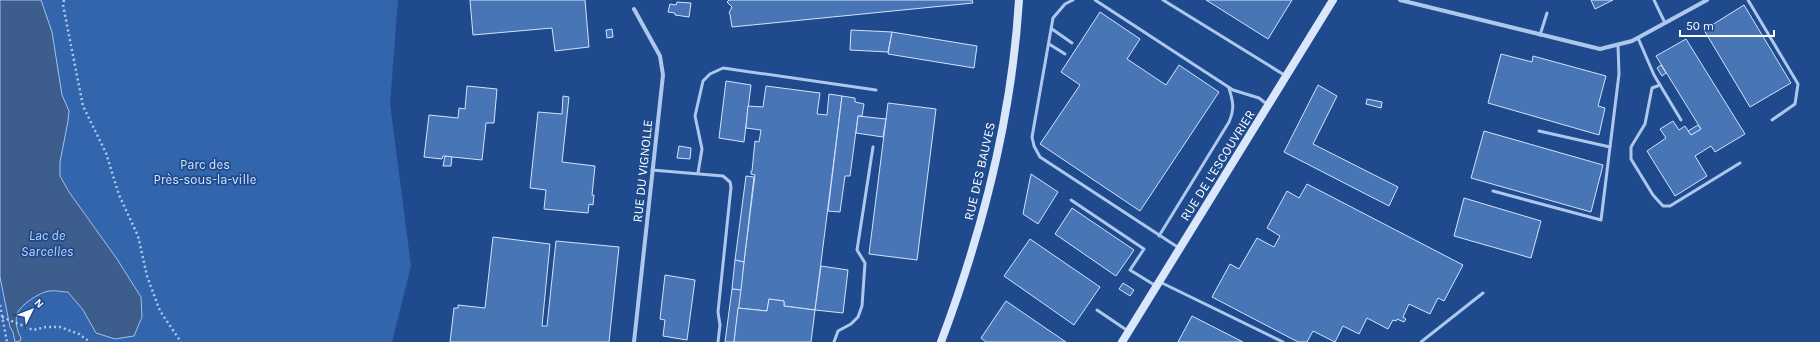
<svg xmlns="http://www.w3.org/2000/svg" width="1820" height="342" viewBox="0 0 1820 342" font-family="Karla,sans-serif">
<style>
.green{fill:#3365ac}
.water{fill:#3d5d8d;stroke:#a2c2ee}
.building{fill:#4875b6;stroke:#d3e3f9}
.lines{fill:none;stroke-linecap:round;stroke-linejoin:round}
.path{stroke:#aec8ed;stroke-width:2.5;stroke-dasharray:2 3;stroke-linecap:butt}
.lane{stroke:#aec8ed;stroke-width:3}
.street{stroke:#aec8ed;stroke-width:4}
.secondary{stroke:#dae6f9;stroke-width:8}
.labels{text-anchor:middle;stroke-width:3.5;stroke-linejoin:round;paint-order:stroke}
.park-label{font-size:13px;fill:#d3e3f9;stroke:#1f4b8e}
.street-label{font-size:13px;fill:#fff;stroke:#1f4b8e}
.water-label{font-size:14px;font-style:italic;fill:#bad2f4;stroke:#1f4b8e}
</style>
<rect width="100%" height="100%" fill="#1f4b8e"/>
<polygon class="green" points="0,0 398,0 390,104 411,266 392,342 0,342"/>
<path class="water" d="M0 0H41L52 32 62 95 69 111 68 121 60 162V176L69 192 117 259 141 297 142 317 134 336 115 339 96 333 83 310 68 292C62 292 55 290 49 291 40 292 20 305 17 314 15 321 17 332 21 338L20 341 15 342 13 332 10 327 0 277Z"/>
<g class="building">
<polygon points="470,0 585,0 589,47 555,51 552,28 473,35"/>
<polygon points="729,0 972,0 973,3 732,27 730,14 729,13 732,7 727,2"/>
<polygon points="1206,0 1292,0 1268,39"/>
<polygon points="1591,0 1613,0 1595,9"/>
<polygon points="677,2 691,3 689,17 675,15 675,13 668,12 670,4 676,5"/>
<polygon points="1744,5 1791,83 1750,107 1704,30"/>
<polygon points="1100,12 1140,39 1127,59 1166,85 1179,65 1219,92 1140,211 1040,144 1080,85 1061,72"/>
<polygon points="612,29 613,37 607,38 606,30"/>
<polygon points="851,30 892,32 888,52 850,50"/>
<polygon points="892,32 977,46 974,68 888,54"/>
<polygon points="1686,39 1745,134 1715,152 1711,146 1695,156 1707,176 1675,196 1647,151 1666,138 1660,129 1673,121 1679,130 1685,126 1691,135 1701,129 1656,56"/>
<polygon points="1501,54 1532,62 1533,56 1606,76 1598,106 1605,108 1599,135 1488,103"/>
<polygon points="1661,65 1666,73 1662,76 1657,68"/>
<polygon points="726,81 751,85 744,142 719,138"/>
<polygon points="1318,85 1337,96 1313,144 1398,187 1389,206 1284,152"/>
<polygon points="467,86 497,89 494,123 486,123 482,160 443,156 442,159 424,157 429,115 458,118 459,108 465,109"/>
<polygon points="766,86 820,93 817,114 827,115 829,94 842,96 815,310 784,306 784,301 769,299 767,311 738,308 755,175 751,174 751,171 752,171 755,141 759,142 761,130 746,128 748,106 763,107"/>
<polygon points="563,96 569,97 562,162 595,166 592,195 594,195 593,205 589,204 588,213 544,209 546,190 530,188 538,112 562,114"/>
<polygon points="842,96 855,98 855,102 864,104 862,116 858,116 850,176 845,176 840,212 828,211"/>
<polygon points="1367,99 1382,102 1381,108 1366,104"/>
<polygon points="888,103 936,109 917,260 869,254"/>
<polygon points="858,116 886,119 883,137 856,133"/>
<polygon points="1698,125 1701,129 1691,135 1688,131"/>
<polygon points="1484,131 1603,165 1591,212 1471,178"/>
<polygon points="679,146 691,148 690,159 677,158"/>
<polygon points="445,156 452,157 451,166 443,166"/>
<polygon points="1031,174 1058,192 1038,224 1023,214"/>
<polygon points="746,176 754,177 744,262 735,260"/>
<polygon points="1307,184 1463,265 1444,301 1438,298 1430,314 1409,304 1403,317 1406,319 1404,322 1397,319 1396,321 1393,320 1388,329 1367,318 1359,334 1343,326 1335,342 1313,331 1307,342 1298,342 1212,297 1230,264 1239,269 1257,238 1274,247 1280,236 1267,228 1287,191 1299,198"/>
<polygon points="1464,198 1541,221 1531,258 1454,236"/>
<polygon points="1072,208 1134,250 1116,276 1055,234"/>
<polygon points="493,237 550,244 542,326 547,326 556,241 619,247 609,342 450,342 454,308 458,308 458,305 485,308"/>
<polygon points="1030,239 1100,287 1074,325 1004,276"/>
<polygon points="735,260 744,262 741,290 732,289"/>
<polygon points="821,266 848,270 843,313 815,310"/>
<polygon points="665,275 695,280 687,340 663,336 665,320 660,319"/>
<polygon points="1123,283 1134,290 1130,296 1119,289"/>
<polygon points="732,289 741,290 734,342 725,342"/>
<polygon points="769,299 784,301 784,306 815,310 811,342 734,342 738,308 767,311"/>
<polygon points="1006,301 1038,323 1066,342 986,342 981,338"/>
<polygon points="1192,316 1243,342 1178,342"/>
</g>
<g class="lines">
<g class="path">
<polyline points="64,0 63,5 83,106 106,153 119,195 138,236 147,276 154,295 160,311 181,342"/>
<polyline points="0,305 7,342"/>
<polyline points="2,317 33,330 46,327 60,327 79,334 90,342"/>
</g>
<g class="lane">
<polyline points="1073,0 1065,4 1053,18 1032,137 1034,146 1040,157 1179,248"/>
<polyline points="1095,0 1233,90 1259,98 1268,105"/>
<polyline points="1163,0 1286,76"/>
<polyline points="1654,0 1665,23"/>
<polyline points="1748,0 1798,84 1795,104 1772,120"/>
<polyline points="1052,29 1072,43"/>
<polyline points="1540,35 1547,13"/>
<polyline points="1638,38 1654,75 1681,120"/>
<polyline points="1049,44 1065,54"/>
<polyline points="1660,85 1652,88 1645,124 1631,147 1631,159 1653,195 1663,206 1670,206 1740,163"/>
<polyline points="1539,131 1610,147"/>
<polyline points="652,170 723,176 730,182 731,187 718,312 720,325 718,342"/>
<polyline points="698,173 702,149 695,116 703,81 710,74 723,68 876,90"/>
<polyline points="1493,191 1601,220 1619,74 1618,45"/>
<polyline points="1071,200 1144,249 1130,270 1156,286"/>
<path d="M1159 236 1229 122C1235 108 1233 102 1229 88"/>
<polyline points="1160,282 1283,342"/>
<polyline points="1097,310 1128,331"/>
<polyline points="834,342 838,331 851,324 858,317 862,306 865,263 857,250 873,147"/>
<polyline points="1421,342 1483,293"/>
</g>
<g class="street">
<polyline points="1400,0 1600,49 1632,41 1707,0"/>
<polyline points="634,342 663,75 660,56 634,9"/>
</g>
<g class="secondary">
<path d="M941 342C982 233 1012 116 1019 0"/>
<polyline points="1122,342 1333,0"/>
</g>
</g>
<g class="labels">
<g class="park-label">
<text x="205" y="169">Parc des<tspan x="205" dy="15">Près-sous-la-ville</tspan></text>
</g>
<g class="street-label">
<text transform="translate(1217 165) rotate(-58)" y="5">RUE DE L'ESCOUVRIER</text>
<text transform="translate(642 171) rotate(-84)" y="5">RUE DU VIGNOLLE</text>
<text transform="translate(979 171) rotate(-77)" y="5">RUE DES BAUVES</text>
</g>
<g class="water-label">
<text x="47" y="240">Lac de<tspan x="47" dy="16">Sarcelles</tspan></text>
</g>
</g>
<g transform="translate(32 310) rotate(47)" stroke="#1f4b8e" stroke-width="3" paint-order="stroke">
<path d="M0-3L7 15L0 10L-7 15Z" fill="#ffffff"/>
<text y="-6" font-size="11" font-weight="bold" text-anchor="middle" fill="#ffffff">N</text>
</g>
<path d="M1680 30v6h94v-6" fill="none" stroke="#ffffff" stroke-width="2"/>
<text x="1686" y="30" font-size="12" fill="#ffffff" stroke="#1f4b8e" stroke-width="3" paint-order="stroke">50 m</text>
</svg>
